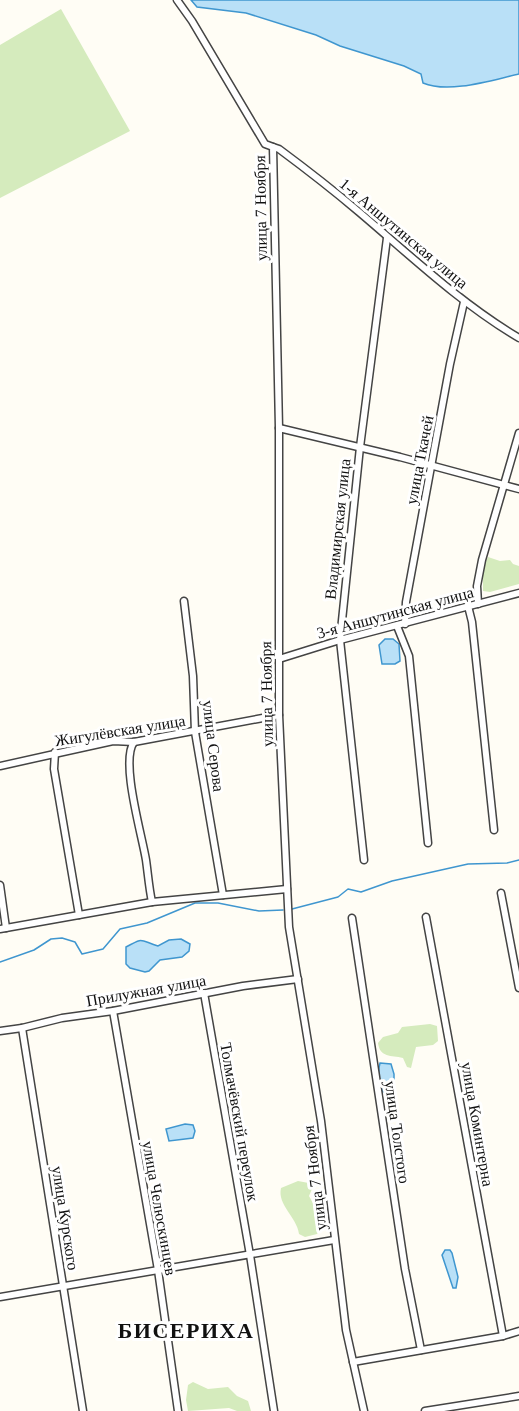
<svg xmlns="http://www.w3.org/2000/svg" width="519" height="1411" viewBox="0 0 519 1411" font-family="Georgia,serif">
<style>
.green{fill:#d5ebbd}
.water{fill:#b9e0f7;stroke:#3f96cf;stroke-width:1.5}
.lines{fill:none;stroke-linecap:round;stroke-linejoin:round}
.stream{stroke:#3f96cf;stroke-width:1.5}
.minor-casing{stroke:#444;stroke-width:9}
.minor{stroke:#fff;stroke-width:6}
.labels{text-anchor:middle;stroke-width:6;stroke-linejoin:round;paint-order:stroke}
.street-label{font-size:16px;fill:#111;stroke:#fff}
.district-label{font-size:22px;font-weight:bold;letter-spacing:1.5px;fill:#111;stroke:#fff}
</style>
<rect width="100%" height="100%" fill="#fffdf5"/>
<g class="green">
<polygon points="61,9 130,131 0,198 0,45"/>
<polygon points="488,557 500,561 510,560 513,564 519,566 519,584 490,592 483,591 483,568"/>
<path d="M430 1024 437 1026 438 1041 433 1045 416 1047 411 1068 407 1067 403 1058C391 1055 380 1058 378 1043L383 1037 398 1033 402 1027Z"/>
<path d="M298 1181 314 1184 309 1196 316 1209 320 1229 317 1234 305 1237 299 1234C297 1217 277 1205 281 1188Z"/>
<polygon points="193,1382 208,1389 228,1387 237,1396 248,1401 251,1411 237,1411 229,1408 188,1411 186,1400 188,1385"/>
</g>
<g class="water">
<path d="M191 0H519V74C492 80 449 94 423 83L421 74 404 66 340 46 316 35 246 13 197 7Z"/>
<polygon points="385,639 393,639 399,644 400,661 395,664 382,664 379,645"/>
<path d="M181 939 190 944 189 951 182 957 160 960 149 971 145 972 130 968 126 964V947C144 937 139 940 158 946L169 940Z"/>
<path d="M380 1063 391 1064 394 1074V1091L383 1092C380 1084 377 1072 380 1063Z"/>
<polygon points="185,1124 193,1125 195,1131 193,1138 169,1141 166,1129"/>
<polygon points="445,1250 450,1250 452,1253 458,1277 456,1288 453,1288 442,1255"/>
</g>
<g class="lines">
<g class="stream">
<polyline points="292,909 338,897 348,889 361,892 392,881 468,864 507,863 519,860"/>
<polyline points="0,962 34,950 51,939 62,938 75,942 82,954 103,949 120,929 147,923 195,903 218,903 259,911 283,910"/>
</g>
<defs>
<g id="minor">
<polyline points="177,0 192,21 265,144 273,147 279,428 279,715 289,927 321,1121 346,1330 364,1411"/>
<path d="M273 147 279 149C306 169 333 190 359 212 411 256 460 303 519 338"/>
<polyline points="279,428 400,457 519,489"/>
<polyline points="184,601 193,676 195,732 223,895"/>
<polyline points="478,604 477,586 482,560 519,433"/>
<polyline points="468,606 472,622 494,830"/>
<polyline points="405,624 406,602 450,364 464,302"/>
<polyline points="397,626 409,656 428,843"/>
<polyline points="279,659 340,640 519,593"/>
<path d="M134 742C120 761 142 835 146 860 148 874 149 888 152 902"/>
<polyline points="55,752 54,769 79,915"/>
<polyline points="0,766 113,741 134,742 279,715"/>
<polyline points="364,860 340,640 360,447 387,238"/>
<polyline points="0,885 6,928"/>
<polyline points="501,893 519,988"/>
<polyline points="426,917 503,1336"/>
<polyline points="352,918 405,1269 421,1350"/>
<polyline points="0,929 152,902 287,889"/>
<polyline points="204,993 250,1255 274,1411"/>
<polyline points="113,1011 158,1270 178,1411"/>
<polyline points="22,1028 83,1411"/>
<polyline points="0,1031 22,1028 62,1018 113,1011 243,986 298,979"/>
<polyline points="0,1297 334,1240"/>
<polyline points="353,1362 503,1336 519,1331"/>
<polyline points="425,1411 519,1396"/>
</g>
</defs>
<use href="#minor" class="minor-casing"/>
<use href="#minor" class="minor"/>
</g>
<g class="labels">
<g class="street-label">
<text transform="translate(260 208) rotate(-91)" y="6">улица 7 Ноября</text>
<text transform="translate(404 233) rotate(40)" y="6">1-я Аншутинская улица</text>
<text transform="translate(419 460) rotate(-79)" y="6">улица Ткачей</text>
<text transform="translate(337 529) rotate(-84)" y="6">Владимирская улица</text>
<text transform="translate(395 612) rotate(-15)" y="6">3-я Аншутинская улица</text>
<text transform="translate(266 694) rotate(-91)" y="6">улица 7 Ноября</text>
<text transform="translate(120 730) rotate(-9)" y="6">Жигулёвская улица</text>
<text transform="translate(214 746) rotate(83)" y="6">улица Серова</text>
<text transform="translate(146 990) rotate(-10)" y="6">Прилужная улица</text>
<text transform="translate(240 1122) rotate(80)" y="6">Толмачёвский переулок</text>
<text transform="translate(478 1124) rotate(80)" y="6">улица Коминтерна</text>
<text transform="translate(398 1132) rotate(82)" y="6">улица Толстого</text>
<text transform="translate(314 1178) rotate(-97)" y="6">улица 7 Ноября</text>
<text transform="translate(160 1208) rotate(80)" y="6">улица Челюскинцев</text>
<text transform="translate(66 1218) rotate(81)" y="6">улица Курского</text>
</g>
<g class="district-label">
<text x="186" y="1338">БИСЕРИХА</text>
</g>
</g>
</svg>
